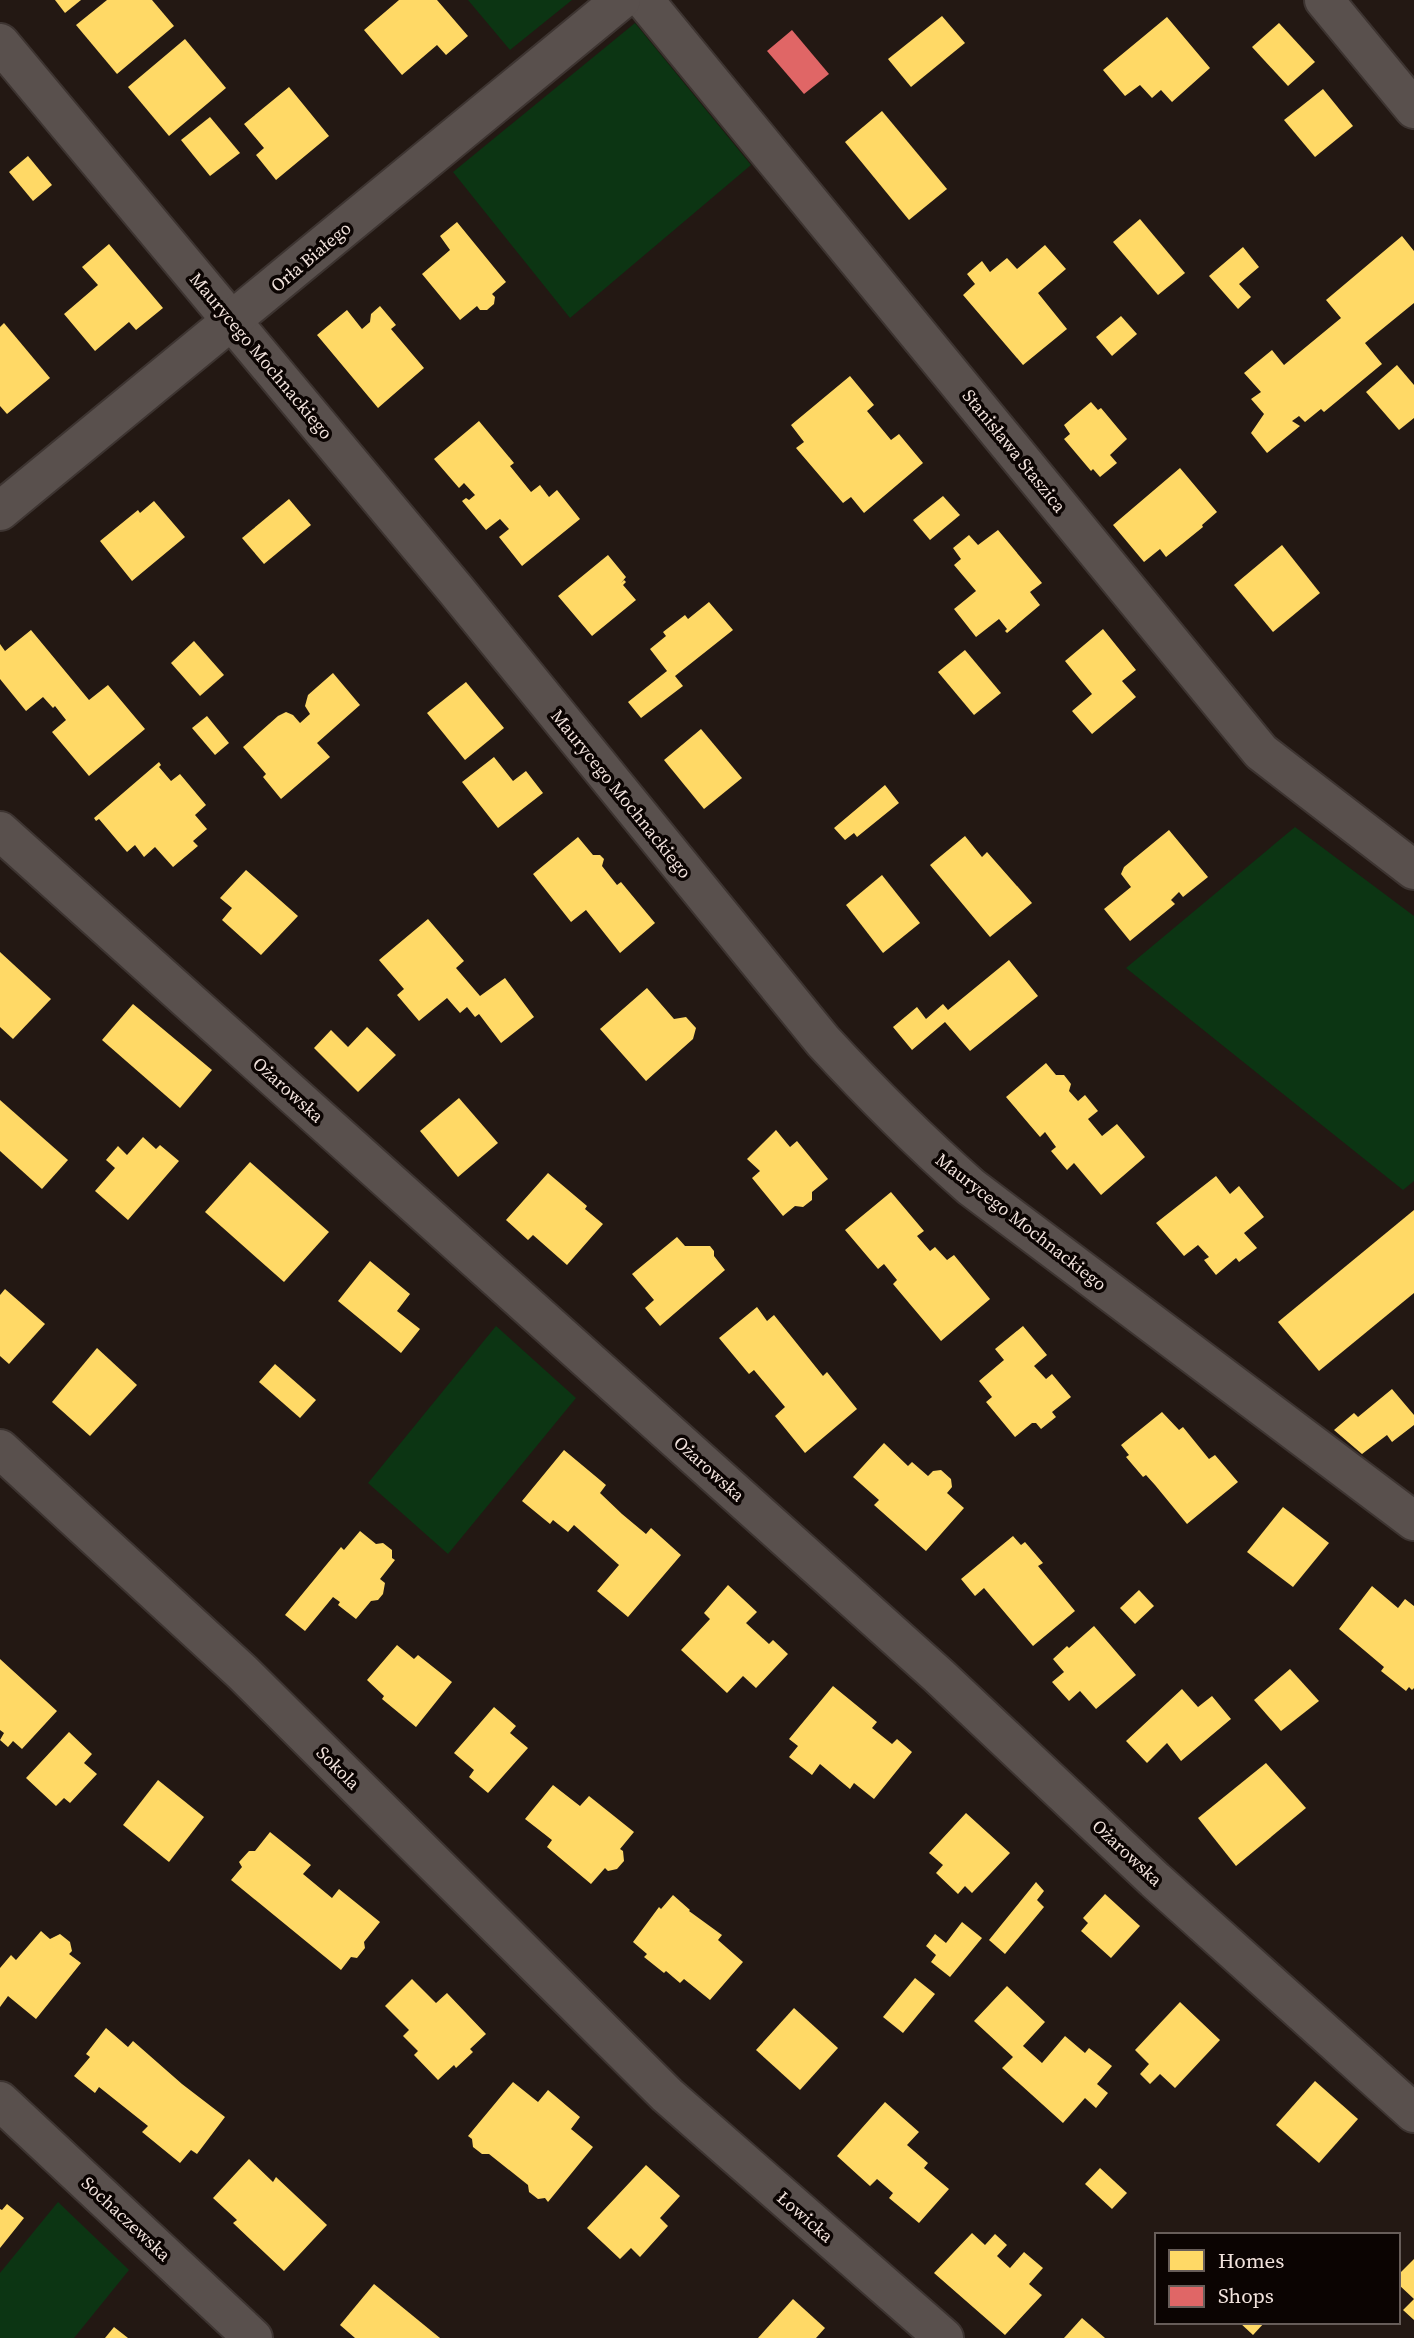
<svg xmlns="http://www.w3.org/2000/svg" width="1414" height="2338" viewBox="0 0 1414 2338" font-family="'Source Serif 4',serif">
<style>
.green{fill:#0c3513}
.homes{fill:#ffd966}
.shops{fill:#e06666}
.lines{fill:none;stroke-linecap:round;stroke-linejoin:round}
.minor-casing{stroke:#3d3431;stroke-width:42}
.minor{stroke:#59504d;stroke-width:38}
.labels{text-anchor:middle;stroke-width:7;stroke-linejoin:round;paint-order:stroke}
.street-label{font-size:18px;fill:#f1e2dc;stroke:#0b0402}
</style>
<rect width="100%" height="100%" fill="#231813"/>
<g class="green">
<polygon points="468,0 572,0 510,50"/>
<polygon points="635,23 751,165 570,318 453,172"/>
<polygon points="1295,827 1414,916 1414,1181 1403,1190 1126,968"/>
<polygon points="496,1326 576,1398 448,1554 368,1483"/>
<polygon points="58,2202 129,2270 74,2338 0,2338 0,2273"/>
</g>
<g class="homes">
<polygon points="55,0 81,0 65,13"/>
<polygon points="107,0 152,0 174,26 117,74 76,25"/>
<polygon points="399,0 437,0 468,36 446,55 437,45 402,75 364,30"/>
<polygon points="942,16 965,43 911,87 888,59"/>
<polygon points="1167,17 1210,68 1172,102 1161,90 1152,98 1140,85 1125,96 1103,70"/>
<polygon points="1279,23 1315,62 1288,86 1252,47"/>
<polygon points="185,39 226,88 169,136 128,87"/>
<polygon points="289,87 329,136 276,180 256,155 264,148 244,124"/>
<polygon points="1323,89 1353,126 1315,157 1284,120"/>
<polygon points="882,111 947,189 909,220 845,142"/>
<polygon points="210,117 240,153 210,176 181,140"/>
<polygon points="28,156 52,185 33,201 9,172"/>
<polygon points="1140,219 1185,273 1158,295 1113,242"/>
<polygon points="457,222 506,282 492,294 495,297 494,304 487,310 480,310 477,306 460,320 422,274 450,250 440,236"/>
<polygon points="1402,236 1414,251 1414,303 1365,343 1382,364 1324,412 1321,409 1305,422 1299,416 1292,421 1300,426 1267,453 1251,433 1264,414 1251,399 1261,392 1244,373 1272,350 1284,365 1341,318 1326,300"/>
<polygon points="109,244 163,308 136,330 129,322 95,351 64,314 98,285 82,267"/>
<polygon points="1045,245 1066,269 1038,293 1067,329 1023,365 963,295 975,284 967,274 982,261 990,272 1007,258 1017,269"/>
<polygon points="1243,247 1259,267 1239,284 1251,297 1238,309 1209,276"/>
<polygon points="380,306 396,325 391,329 424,368 378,408 317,335 347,310 362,329 370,322 371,314"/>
<polygon points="1121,316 1137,334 1112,356 1096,337"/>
<polygon points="4,323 50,378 7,414 0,406 0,327"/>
<polygon points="1397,365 1414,385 1414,418 1399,430 1366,392"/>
<polygon points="850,376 874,405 867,411 891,440 899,434 923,463 864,513 851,497 843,503 796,448 804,442 791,425"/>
<polygon points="1091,402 1098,410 1101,408 1127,439 1110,455 1117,463 1100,477 1093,469 1091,471 1064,439 1070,434 1064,425"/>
<polygon points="479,421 514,463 510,466 531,492 540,485 549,497 557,490 580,519 522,566 499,537 509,529 500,519 486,530 462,501 466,498 469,500 475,495 464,483 459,488 434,459"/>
<polygon points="1180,468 1217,512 1202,525 1203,527 1166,557 1160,549 1144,562 1113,525"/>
<polygon points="943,496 960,515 930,540 913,520"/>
<polygon points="289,499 311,525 264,564 242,538"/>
<polygon points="154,501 185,537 132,581 100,541 138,510 140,513"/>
<polygon points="998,530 1042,583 1030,592 1040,605 1007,633 1005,631 1007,629 999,619 976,637 954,609 976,591 954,565 961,559 953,548 969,535 978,545"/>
<polygon points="1282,545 1320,593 1273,632 1234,585"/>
<polygon points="608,555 626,577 621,583 624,580 626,582 623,585 636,600 592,636 558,596"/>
<polygon points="709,602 733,630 675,676 683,686 641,718 628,702 667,671 650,649 666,636 663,632 685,615 688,619"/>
<polygon points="1103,629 1136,670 1122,681 1136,697 1092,734 1072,711 1092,694 1065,661"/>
<polygon points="31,630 89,700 108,685 145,729 89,776 52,732 66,720 55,706 53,708 43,697 26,711 0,679 0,644 5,651"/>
<polygon points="194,641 224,675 200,696 171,663"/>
<polygon points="965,650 1001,693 974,715 938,672"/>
<polygon points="333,673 360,705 317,743 330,757 281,799 263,777 266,774 243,747 278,716 286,712 293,715 300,723 310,714 305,706 308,695"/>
<polygon points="466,682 504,728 465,760 427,713"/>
<polygon points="207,716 229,743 215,755 192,728"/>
<polygon points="701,729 742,778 704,809 664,760"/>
<polygon points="494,757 513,781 526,771 543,793 498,828 462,782"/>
<polygon points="159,762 161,765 159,767 171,781 180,774 206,805 195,815 207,829 193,841 198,846 173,867 155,847 144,857 135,845 127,852 99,819 96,821 94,818"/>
<polygon points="885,785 899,803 857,837 854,833 845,840 834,828"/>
<polygon points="1169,830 1208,877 1183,897 1179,892 1171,900 1175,904 1130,941 1104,909 1131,887 1121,874 1124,867"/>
<polygon points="965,836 982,857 987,852 1032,903 990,937 930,865"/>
<polygon points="578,837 593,855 600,855 604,859 602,866 617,885 621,882 655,923 620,953 586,910 571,922 533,874"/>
<polygon points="246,870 298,916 261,955 222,920 232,908 220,898"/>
<polygon points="882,875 920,923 883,953 846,905"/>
<polygon points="428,919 464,961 456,968 480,996 505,978 534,1017 501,1043 479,1014 475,1017 467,1007 460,1013 447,998 419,1021 397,995 404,989 379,960"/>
<polygon points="0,952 51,999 13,1039 0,1027"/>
<polygon points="1009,960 1038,996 970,1051 945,1022 912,1050 893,1027 917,1007 926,1019 943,1004 948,1010"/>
<polygon points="647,988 674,1019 686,1017 696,1028 693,1039 646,1081 600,1029"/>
<polygon points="133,1004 212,1070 180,1108 102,1040"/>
<polygon points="367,1027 396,1055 358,1092 314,1048 331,1030 348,1047"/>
<polygon points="1046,1063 1056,1075 1064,1075 1071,1084 1069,1091 1078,1101 1085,1095 1098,1111 1088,1119 1102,1136 1117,1124 1145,1157 1101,1195 1074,1163 1067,1170 1051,1151 1056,1147 1045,1132 1040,1137 1006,1097"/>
<polygon points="459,1098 498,1143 458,1177 420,1131"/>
<polygon points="0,1100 68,1160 42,1189 0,1151"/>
<polygon points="776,1130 790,1147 797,1141 828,1179 812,1192 812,1200 803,1207 795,1206 783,1216 752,1178 760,1171 747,1159"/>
<polygon points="143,1137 156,1149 160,1145 179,1161 128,1220 95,1191 115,1168 106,1160 118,1146 127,1155"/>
<polygon points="250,1162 329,1232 284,1282 205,1212"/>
<polygon points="548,1173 587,1206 585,1209 603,1224 567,1265 533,1235 528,1240 506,1220"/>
<polygon points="1216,1176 1230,1194 1239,1186 1264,1217 1244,1233 1257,1248 1239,1262 1236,1258 1216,1275 1204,1260 1209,1257 1198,1245 1184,1256 1156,1223"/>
<polygon points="891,1192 924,1231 917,1236 930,1251 935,1247 947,1260 954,1255 990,1299 941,1341 893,1284 897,1280 884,1264 878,1269 845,1230"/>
<polygon points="1414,1210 1414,1293 1319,1371 1278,1322"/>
<polygon points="677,1237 685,1246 710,1246 714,1251 714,1256 725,1270 660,1326 645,1308 654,1300 632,1274"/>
<polygon points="370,1261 410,1294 397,1311 420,1329 401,1353 338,1301"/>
<polygon points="5,1289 45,1324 9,1364 0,1356 0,1295"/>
<polygon points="757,1307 767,1321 774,1315 823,1376 827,1372 857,1409 805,1453 775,1416 785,1407 754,1370 749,1374 719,1338"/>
<polygon points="1023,1326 1047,1355 1034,1366 1046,1379 1052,1374 1071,1397 1052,1412 1056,1417 1041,1429 1036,1423 1032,1423 1015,1437 986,1402 992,1397 979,1381 1004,1360 995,1349"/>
<polygon points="97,1348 137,1385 90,1436 52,1402"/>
<polygon points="275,1364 316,1400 300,1418 259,1382"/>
<polygon points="1392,1389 1414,1415 1414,1425 1392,1442 1387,1435 1362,1454 1334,1430 1354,1413 1358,1417"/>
<polygon points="1162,1412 1179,1430 1183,1427 1209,1459 1215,1455 1238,1482 1187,1524 1155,1485 1146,1475 1143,1477 1126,1457 1129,1455 1121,1445"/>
<polygon points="884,1443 908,1466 912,1462 928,1476 933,1471 941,1470 951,1479 952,1487 947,1493 964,1508 926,1551 874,1505 879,1500 853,1477"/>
<polygon points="564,1450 606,1485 600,1493 622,1514 646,1534 651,1528 681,1555 628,1617 597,1591 619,1565 574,1525 568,1532 553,1520 550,1524 522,1501"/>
<polygon points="1283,1507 1329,1543 1293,1587 1247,1552"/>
<polygon points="360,1531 376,1544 383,1543 392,1550 392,1558 395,1560 380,1579 385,1583 383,1594 378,1600 371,1601 356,1619 338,1605 340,1602 333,1597 305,1631 285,1615 341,1547 344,1550"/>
<polygon points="1013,1536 1021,1545 1025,1542 1043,1563 1038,1566 1075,1611 1033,1646 984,1588 975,1596 961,1579"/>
<polygon points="728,1585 757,1612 746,1623 769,1644 773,1640 788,1654 756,1688 743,1676 727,1693 681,1650 710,1619 704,1613"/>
<polygon points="1372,1586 1398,1608 1405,1599 1414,1606 1414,1688 1412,1690 1409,1687 1406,1691 1381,1671 1384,1667 1339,1629"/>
<polygon points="1139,1590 1154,1606 1135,1624 1120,1608"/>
<polygon points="1094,1626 1136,1675 1096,1709 1080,1691 1069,1701 1052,1682 1064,1672 1053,1659 1067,1646 1069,1648"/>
<polygon points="397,1645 414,1659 418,1655 452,1682 416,1727 382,1699 384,1696 367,1680"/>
<polygon points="0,1659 57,1711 22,1749 13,1741 8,1747 0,1740 4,1733 0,1730"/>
<polygon points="1290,1669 1319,1701 1281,1731 1254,1700"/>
<polygon points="833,1686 877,1722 872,1728 892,1744 897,1739 912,1752 874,1799 854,1783 850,1789 820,1764 812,1775 789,1757 798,1746 789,1739"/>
<polygon points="1182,1689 1198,1707 1212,1696 1231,1719 1181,1761 1167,1743 1147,1763 1126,1741"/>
<polygon points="494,1707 516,1726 510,1733 528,1748 488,1793 469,1777 474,1770 454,1753"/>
<polygon points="69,1732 92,1754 84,1763 97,1774 70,1803 64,1798 56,1806 26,1778"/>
<polygon points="1266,1763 1306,1808 1236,1866 1198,1818"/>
<polygon points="158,1780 204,1817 169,1862 123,1825"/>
<polygon points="553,1785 580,1806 589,1796 634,1832 620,1849 623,1851 624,1861 617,1869 608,1871 605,1868 591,1884 547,1847 552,1840 525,1819"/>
<polygon points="966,1813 1010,1853 972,1893 965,1886 958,1894 936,1873 943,1865 929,1853"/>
<polygon points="270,1832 311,1865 303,1874 332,1898 339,1889 380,1922 364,1942 365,1948 357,1958 351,1957 341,1970 231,1880 242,1867 239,1862 249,1851 255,1851"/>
<polygon points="1036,1882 1044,1891 1037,1900 1044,1907 1005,1954 989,1940"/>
<polygon points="1105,1894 1140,1926 1111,1958 1081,1931 1088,1923 1083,1918"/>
<polygon points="673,1895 690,1910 689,1911 722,1935 718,1940 743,1962 710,2000 684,1979 680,1983 666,1971 664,1973 644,1957 647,1954 633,1942 659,1907 661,1909"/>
<polygon points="962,1922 982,1938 950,1977 931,1962 936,1955 926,1946 935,1934 946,1943"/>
<polygon points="41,1931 50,1939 60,1934 70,1942 72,1951 69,1954 81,1963 36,2019 8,1996 0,2007 0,1968 11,1955 16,1960"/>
<polygon points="915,1978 935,1994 903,2033 883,2017"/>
<polygon points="412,1979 436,2003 447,1993 486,2034 470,2049 473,2052 456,2068 454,2065 438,2080 414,2055 418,2051 403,2036 409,2030 385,2006"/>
<polygon points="1007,1986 1045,2022 1023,2046 1042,2063 1065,2036 1085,2053 1089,2048 1112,2066 1097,2084 1108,2093 1096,2108 1085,2098 1063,2123 1002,2068 1013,2057 974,2021"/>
<polygon points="1180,2002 1220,2040 1175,2088 1160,2074 1150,2084 1140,2074 1149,2064 1135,2050"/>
<polygon points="794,2008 838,2048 800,2090 756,2050"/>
<polygon points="106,2028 128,2047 133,2041 182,2084 225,2117 197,2154 191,2150 180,2163 142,2132 148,2126 99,2087 95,2093 74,2076 90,2057 86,2054"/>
<polygon points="1315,2081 1358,2119 1319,2163 1276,2125"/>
<polygon points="513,2082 538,2102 548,2090 580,2117 571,2129 593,2147 548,2202 545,2198 538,2199 529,2192 528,2185 489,2154 482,2154 473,2147 472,2139 468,2136"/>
<polygon points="885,2102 919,2132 907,2145 928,2163 924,2168 949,2189 919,2223 889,2198 893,2193 877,2179 870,2186 837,2156"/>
<polygon points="249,2159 273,2182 276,2177 327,2225 284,2271 233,2223 237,2220 213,2198"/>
<polygon points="646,2165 680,2196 660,2218 668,2226 640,2257 631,2248 620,2259 587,2228"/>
<polygon points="1100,2168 1127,2193 1112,2209 1085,2184"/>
<polygon points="7,2204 24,2218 0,2248 0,2209 2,2210"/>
<polygon points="972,2233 985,2245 995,2234 1007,2245 997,2256 1010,2268 1024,2252 1043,2268 1029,2284 1042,2295 1005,2335 934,2273"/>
<polygon points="1414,2259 1414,2320 1403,2310 1414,2299 1398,2284 1398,2275"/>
<polygon points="374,2284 440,2338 355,2338 340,2325"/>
<polygon points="793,2299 825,2328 816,2338 758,2338"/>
<polygon points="1082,2318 1105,2338 1064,2338"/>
<polygon points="1239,2322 1265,2322 1253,2335"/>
<polygon points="114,2327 128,2338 105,2338"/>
</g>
<polygon class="shops" points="792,30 829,74 804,94 767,51"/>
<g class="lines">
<defs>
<g id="minor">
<polyline points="644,0 1261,752 1414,870"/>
<polyline points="1324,0 1414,109"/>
<path d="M0 43 456 590 823 1041C870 1092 919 1141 971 1187L1414 1521"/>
<polyline points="0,511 621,0"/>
<polyline points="0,831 939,1676 1155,1880 1414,2113"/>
<polyline points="0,1449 242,1672 667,2095 944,2338"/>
<polyline points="0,2101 253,2338"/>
</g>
</defs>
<use href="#minor" class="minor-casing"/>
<use href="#minor" class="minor"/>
</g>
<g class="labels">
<g class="street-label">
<text transform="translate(311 257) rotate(-40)" y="6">Orła Białego</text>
<text transform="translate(261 356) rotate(50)" y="6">Maurycego Mochnackiego</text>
<text transform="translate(1014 451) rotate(51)" y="6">Stanisława Staszica</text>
<text transform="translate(621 794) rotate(51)" y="6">Maurycego Mochnackiego</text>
<text transform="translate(288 1090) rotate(42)" y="6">Ożarowska</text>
<text transform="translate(1021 1222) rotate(38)" y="6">Maurycego Mochnackiego</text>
<text transform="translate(709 1469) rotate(42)" y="6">Ożarowska</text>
<text transform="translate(338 1768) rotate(45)" y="6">Sokola</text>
<text transform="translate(1127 1853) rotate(43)" y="6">Ożarowska</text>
<text transform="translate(805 2217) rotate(41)" y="6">Łowicka</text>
<text transform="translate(126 2219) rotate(43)" y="6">Sochaczewska</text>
</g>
</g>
<rect x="1155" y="2233" width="245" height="91" fill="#0b0402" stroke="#675d59" stroke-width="2"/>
<rect x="1169" y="2250" width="35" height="21" fill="#ffd966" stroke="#675d59" stroke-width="2"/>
<text x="1218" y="2268" font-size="21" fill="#f1e2dc">Homes</text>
<rect x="1169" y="2286" width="35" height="21" fill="#e06666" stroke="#675d59" stroke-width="2"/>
<text x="1218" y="2303" font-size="21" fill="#f1e2dc">Shops</text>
</svg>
